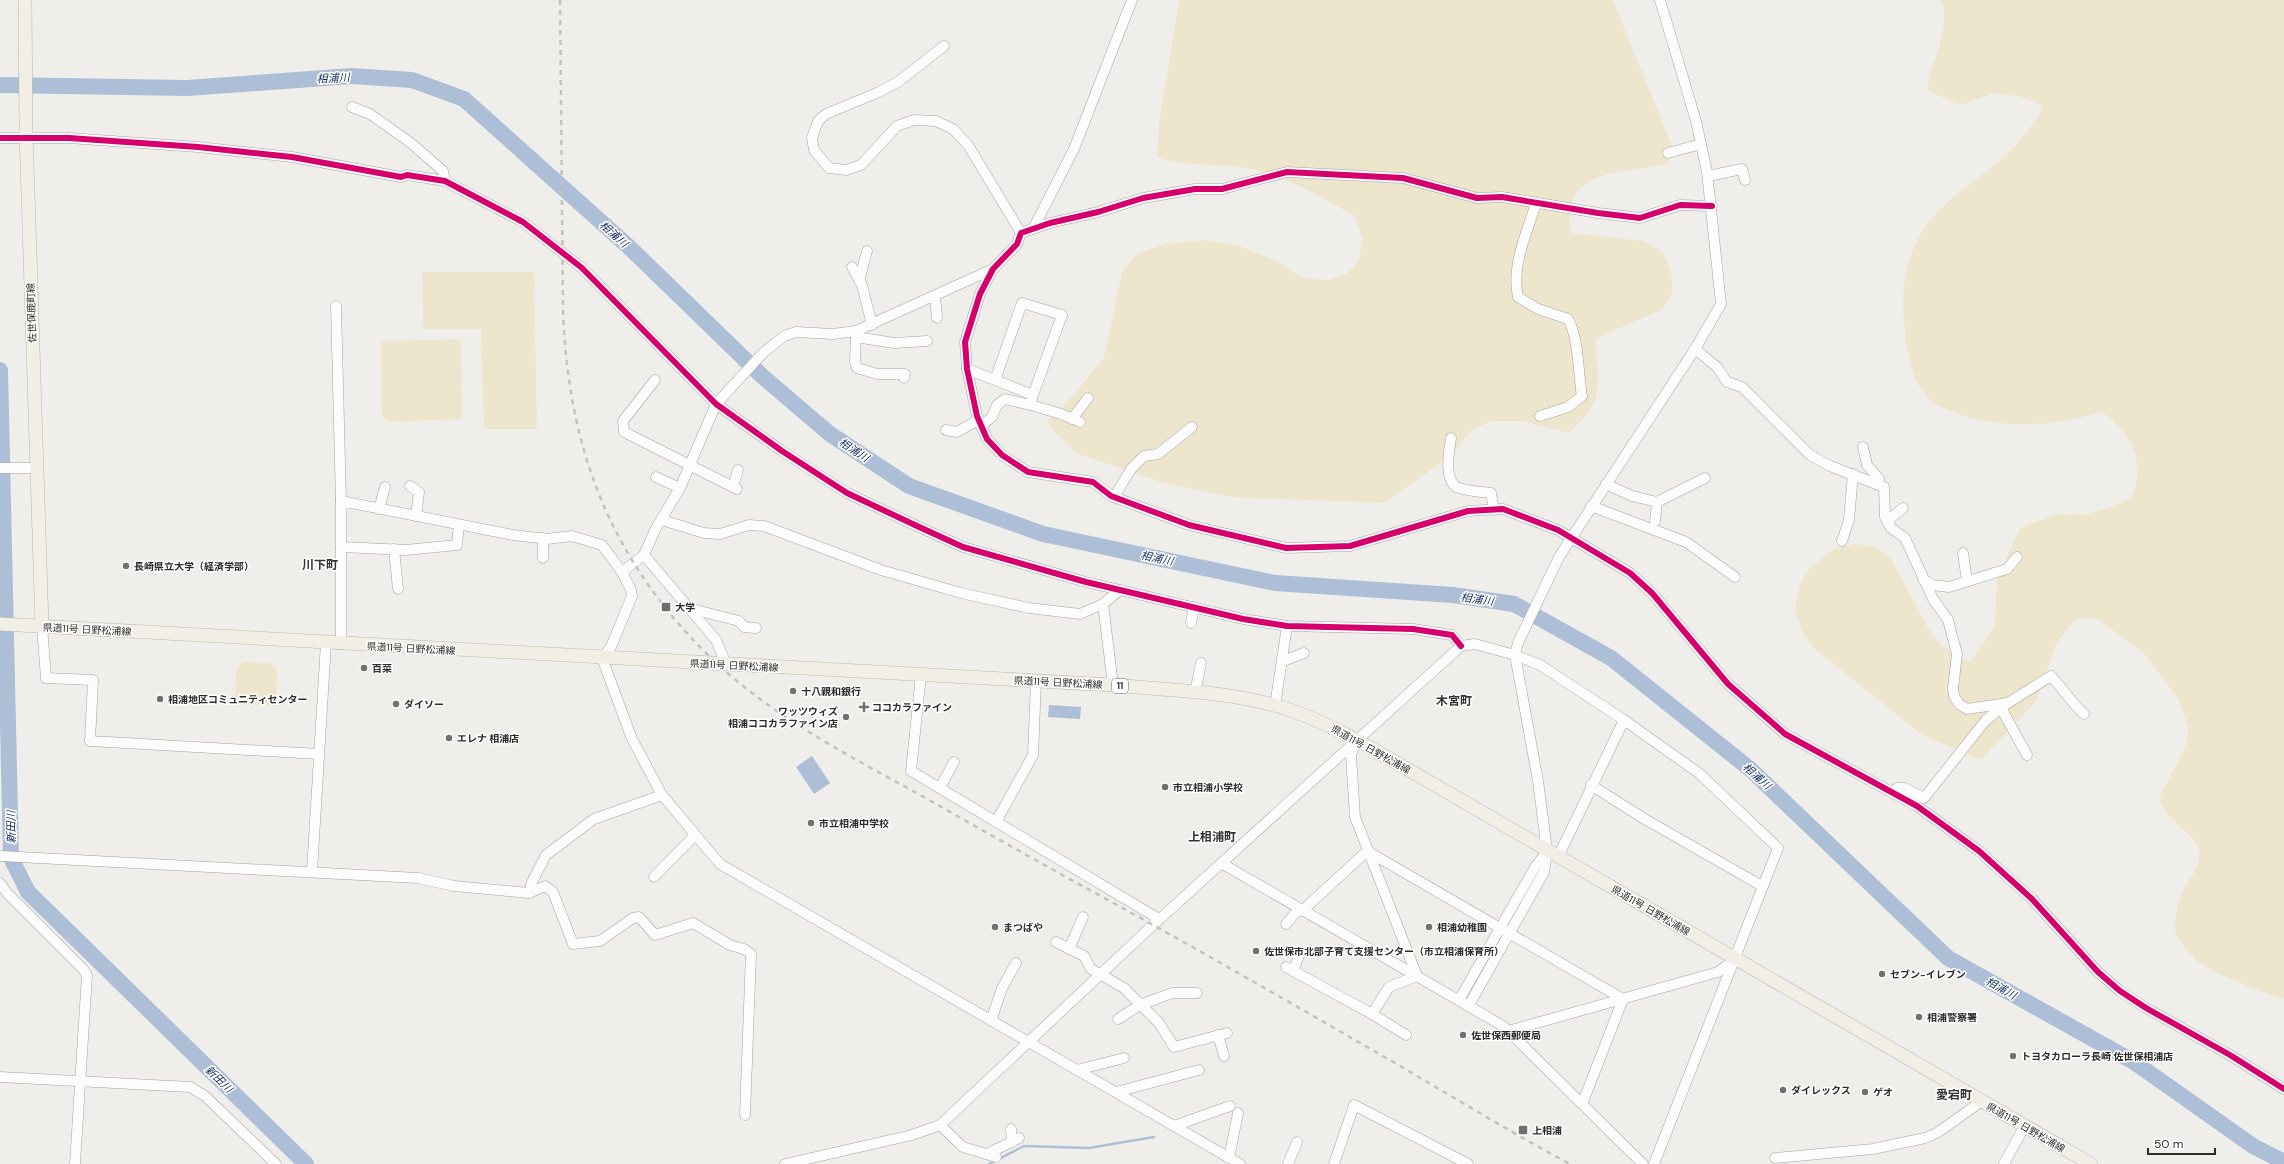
<svg xmlns="http://www.w3.org/2000/svg" width="2284" height="1164" viewBox="0 0 2284 1164" font-family="'DM Sans','Noto Sans JP',sans-serif">
<style>
.green{fill:#eee5cd}
.water{fill:#adbed7}
.lines{fill:none;stroke-linecap:round;stroke-linejoin:round}
.stream{stroke:#adbed7;stroke-width:2.5}
.river{stroke:#adbed7;stroke-width:16}
.minor-casing{stroke:#a4a3a1;stroke-width:11}
.major-casing{stroke:#bcb6a7;stroke-width:14}
.minor{stroke:#fdfcfc;stroke-width:10}
.major{stroke:#f1eee6;stroke-width:13}
.rail{stroke:#c2c2c1;stroke-width:2.5;stroke-dasharray:5 5;stroke-linecap:butt}
.cycleway-casing{stroke:#fff;stroke-width:8}
.cycleway{stroke:#d6006c;stroke-width:6}
.poi-dot{fill:#71706e;stroke:#fff;stroke-width:1.5}
.labels{text-anchor:middle;stroke-width:3;stroke-linejoin:round;paint-order:stroke}
.shield{fill:#fff;stroke:#6c6b6a;stroke-width:1}
.shield-label{font-size:9px;font-weight:bold;fill:#2d2c2a}
.street-label{font-size:10px;fill:#2d2c2a;stroke:#fff}
.poi-label{font-size:10px;font-weight:bold;fill:#2d2c2a;stroke:#fff;text-anchor:start}
.water-label{font-size:11px;font-style:italic;fill:#0f2e5e;stroke:#fff}
.quarter-label{font-size:12px;font-weight:bold;fill:#34332f;stroke:#fff}
</style>
<rect width="100%" height="100%" fill="#f0eeeb"/>
<g class="green">
<path d="M1179 0H1613L1674 151 1667 164C1635 173 1587 166 1572 202 1568 211 1570 223 1571 233L1643 241 1663 252 1671 272 1673 291 1663 309 1595 339C1597 361 1602 394 1589 412 1583 420 1575 426 1569 433L1522 421H1492L1473 429 1448 458 1384 503 1231 497 1164 483 1078 454 1056 433 1047 421 1065 405 1104 358 1122 271 1137 254 1165 244 1206 240 1237 245 1274 260 1304 278 1328 280 1347 274 1358 262 1363 239 1355 216C1318 196 1282 172 1240 167 1212 163 1185 167 1157 157L1159 123Z"/>
<path d="M1939 0H2284V999C2259 991 2215 975 2195 959 2190 955 2187 949 2183 945 2181 942 2177 938 2176 935 2173 924 2177 909 2180 899 2185 881 2200 872 2199 852 2199 833 2163 824 2160 796L2184 750 2189 730 2179 700 2143 652 2097 619 2077 618 2057 642 2036 701 1981 760 1921 734 1814 648 1802 632 1795 609 1799 586 1809 569 1834 549 1855 544 1875 547 1890 557 1929 630 1942 646 1970 662 1995 626 1997 579 2020 528 2058 514 2083 515 2112 507 2131 498C2147 461 2132 435 2102 412 2054 426 1998 431 1951 411 1945 408 1937 406 1932 402 1910 382 1907 352 1904 324 1901 290 1905 258 1924 229 1942 201 1974 183 1998 162 2016 147 2030 130 2042 109L2037 102 2017 96 1994 93 1961 105 1928 91C1927 77 1934 65 1938 52 1943 36 1945 19 1943 3Z"/>
<polygon points="422,272 534,272 537,429 484,429 481,329 423,329"/>
<polygon points="461,339 462,419 388,422 382,416 381,341"/>
<polygon points="243,662 270,663 277,668 276,706 235,703 236,670"/>
</g>
<g class="water">
<polygon points="1049,705 1081,707 1080,719 1048,717"/>
<polygon points="812,756 830,783 814,794 796,767"/>
</g>
<g class="lines">
<polyline class="stream" points="989,1164 1024,1146 1089,1148 1154,1137"/>
<g class="river">
<polyline points="0,85 187,88 352,76 412,80 464,99 629,247 762,376 830,434 909,486 1043,534 1275,583 1453,595 1514,604 1611,658 1750,769 1948,958 2134,1062 2253,1146 2284,1162"/>
<polyline points="0,370 11,858 28,892 306,1164"/>
</g>
<defs>
<g id="minor">
<polyline points="944,46 898,82 879,92 826,114 818,121 812,138 814,150 829,168 846,170 861,165 897,126 914,120 936,121 953,129 968,145 1021,233"/>
<polyline points="352,107 370,114 411,143 443,171 445,181"/>
<polyline points="0,138 69,138 198,147 292,157 401,177 407,175 445,181 523,222 582,268 716,404 782,451 847,493 917,526 963,547 1086,582 1243,619 1287,626 1413,629 1452,635 1461,646"/>
<polyline points="1668,153 1701,144"/>
<polyline points="1708,176 1742,169 1745,180"/>
<path d="M1536 203C1527 233 1511 265 1518 297L1538 309 1568 319C1579 338 1578 373 1582 396L1568 407 1540 416"/>
<polyline points="1712,206 1680,205 1640,218 1598,213 1502,197 1477,198 1403,178 1287,172 1222,189 1195,189 1143,198 1098,212 1050,223 1021,233 1017,244 993,269 980,294 965,342 967,369 977,416 987,439 1002,455 1028,472 1093,482 1111,496 1189,525 1286,548 1350,546 1468,511 1503,509 1558,530 1630,573 1652,593 1728,684 1785,734 1917,806 1979,851 2032,899 2098,972 2120,991 2146,1008 2230,1055 2284,1089"/>
<polyline points="1033,229 1074,149 1132,0"/>
<polyline points="852,267 862,285 872,325"/>
<polyline points="993,269 856,331 833,334 796,332 784,336 764,352 716,404 680,488 655,530 644,555 622,572 631,590 632,596 611,647 602,658 632,739 662,795 720,864 1240,1164"/>
<polyline points="859,281 867,251"/>
<polyline points="935,296 937,318"/>
<polyline points="336,306 341,501"/>
<polyline points="856,331 855,362 857,368 877,374 905,374 904,378"/>
<polyline points="856,337 894,343 927,341"/>
<path d="M1695 349 1717 367 1727 382 1742 387 1810 455 1830 466 1884 487 1885 517 1891 528 1905 538 1933 599 1948 620 1957 654 1953 688 1954 696 1959 704 1967 709 2008 703 2051 676C2063 689 2072 703 2084 714"/>
<polyline points="967,369 1033,395 1062,315 1022,303 995,380"/>
<polyline points="655,380 623,421 624,432 737,489"/>
<polyline points="1032,399 1031,405 1061,414 1080,422"/>
<polyline points="1072,419 1088,398"/>
<polyline points="981,426 992,417 997,405 1005,399 1031,405"/>
<polyline points="946,430 957,432 978,420"/>
<path d="M1451 438C1449 450 1443 483 1459 488 1469 491 1481 492 1491 493L1494 510"/>
<polyline points="1863,447 1867,465 1879,479 1877,482"/>
<polyline points="0,468 36,468"/>
<polyline points="656,477 680,488"/>
<polyline points="1606,484 1632,496 1657,502 1705,478"/>
<polyline points="410,486 419,492 416,516"/>
<polyline points="733,487 738,470"/>
<polyline points="1114,497 1131,469 1144,456 1158,454 1192,427"/>
<polyline points="1591,506 1686,542 1735,577"/>
<polyline points="379,509 385,487"/>
<polyline points="662,520 704,533 720,534 749,525 764,526 881,570 961,593 1029,608 1080,614 1103,604 1113,685"/>
<polyline points="1655,521 1657,502"/>
<polyline points="1887,521 1903,508"/>
<polyline points="1842,541 1849,520 1853,474"/>
<polyline points="341,547 406,550 457,545 459,525"/>
<polyline points="394,549 398,589"/>
<polyline points="1963,553 1967,581"/>
<polyline points="644,555 716,640 726,664"/>
<polyline points="543,558 543,538"/>
<polyline points="1923,579 1932,585 1949,587 2007,569 2017,557"/>
<polyline points="1103,604 1120,590"/>
<polyline points="688,608 739,621 744,627 756,628"/>
<polyline points="1191,623 1194,607"/>
<polyline points="42,626 46,678 93,680 90,741 319,754"/>
<polyline points="341,644 341,501 513,535 547,539 572,536 602,545 622,572"/>
<polyline points="1283,661 1304,653"/>
<polyline points="921,675 911,771 1159,919"/>
<polyline points="1195,693 1201,663"/>
<polyline points="1275,706 1287,626"/>
<polyline points="2001,708 2027,755"/>
<polyline points="1355,743 1351,755 1355,817 1417,976"/>
<polyline points="1591,785 1643,818 1762,886"/>
<polyline points="940,788 954,762"/>
<polyline points="1893,793 1897,788 1905,788 1924,798 1986,720 2007,703"/>
<polyline points="996,822 1033,755 1036,681"/>
<polyline points="1367,851 1623,999"/>
<polyline points="0,856 418,878 454,886 529,893 545,886 553,892 573,944 600,941 633,918 639,917 655,935 693,923 730,945 744,949 751,954 745,1115"/>
<polyline points="1558,857 1624,720"/>
<polyline points="1221,863 1503,1026 1643,1164"/>
<polyline points="312,871 326,643"/>
<polyline points="654,877 695,835"/>
<polyline points="0,883 7,893 83,969 87,975 75,1164"/>
<polyline points="529,893 532,882 546,855 594,819 662,795"/>
<polyline points="1302,911 1367,851"/>
<polyline points="1286,924 1299,909"/>
<polyline points="1056,942 1084,956 1091,969 1124,988 1159,1023 1174,1047 1227,1033"/>
<polyline points="1069,949 1083,917"/>
<polyline points="1286,967 1372,1014"/>
<polyline points="1293,971 1299,956"/>
<polyline points="1459,1000 1535,867 1546,853"/>
<polyline points="1469,1005 1544,872 1547,851 1538,781 1515,655 1518,643 1559,557 1695,349 1721,304 1707,172 1696,121 1660,0"/>
<polyline points="1118,1019 1140,1005 1172,993 1197,993"/>
<polyline points="991,1021 1002,988 1016,963"/>
<polyline points="1508,1031 1718,972 1736,959"/>
<polyline points="1218,1035 1224,1056"/>
<polyline points="1406,1035 1372,1014 1389,987 1417,976"/>
<polyline points="1077,1070 1124,1058"/>
<polyline points="0,1077 190,1087 205,1096 276,1164"/>
<polyline points="1116,1092 1199,1070"/>
<polyline points="1583,1102 1623,999"/>
<polyline points="940,1125 963,1147 996,1157"/>
<polyline points="1174,1126 1230,1106"/>
<polyline points="1011,1129 1012,1142"/>
<polyline points="987,1154 1019,1138"/>
<polyline points="1229,1158 1238,1113"/>
<polyline points="1775,1158 1873,1149 1925,1138 1937,1133 1982,1101"/>
<polyline points="785,1164 912,1135 940,1125 1152,926 1461,646 1475,644 1515,655 1540,665 1624,720 1700,774 1778,848 1654,1164"/>
<polyline points="1288,1164 1297,1142"/>
<polyline points="1334,1164 1354,1105 1468,1164"/>
<polyline points="2004,1164 2024,1127"/>
</g>
<g id="major">
<polyline points="25,0 26,131 42,626"/>
<path d="M0 624 1113 685C1172 691 1236 691 1293 711 1315 719 1336 729 1357 740L2091 1164"/>
</g>
</defs>
<use href="#minor" class="minor-casing"/>
<use href="#major" class="major-casing"/>
<use href="#minor" class="minor"/>
<use href="#major" class="major"/>
<path class="rail" d="M560 0 563 311C568 445 608 554 703 650 765 713 846 754 922 796 977 827 1031 858 1086 888 1176 937 1265 988 1353 1039 1426 1080 1497 1125 1570 1164"/>
<defs>
<g id="cycleway">
<polyline points="0,138 69,138 198,147 292,157 401,177 407,175 445,181 523,222 582,268 716,404 782,451 847,493 917,526 963,547 1086,582 1243,619 1287,626 1413,629 1452,635 1461,646"/>
<polyline points="1712,206 1680,205 1640,218 1598,213 1502,197 1477,198 1403,178 1287,172 1222,189 1195,189 1143,198 1098,212 1050,223 1021,233 1017,244 993,269 980,294 965,342 967,369 977,416 987,439 1002,455 1028,472 1093,482 1111,496 1189,525 1286,548 1350,546 1468,511 1503,509 1558,530 1630,573 1652,593 1728,684 1785,734 1917,806 1979,851 2032,899 2098,972 2120,991 2146,1008 2230,1055 2284,1089"/>
</g>
</defs>
<use href="#cycleway" class="cycleway-casing"/>
<use href="#cycleway" class="cycleway"/>
</g>
<g class="poi-dot">
<circle cx="126" cy="566" r="4"/>
<rect x="661" y="602" width="10" height="10" rx="2"/>
<circle cx="364" cy="668" r="4"/>
<circle cx="793" cy="691" r="4"/>
<circle cx="160" cy="699" r="4"/>
<circle cx="396" cy="704" r="4"/>
<path d="M862 701h4v4h4v4h-4v4h-4v-4h-4v-4h4z"/>
<circle cx="846" cy="717" r="4"/>
<circle cx="449" cy="738" r="4"/>
<circle cx="1165" cy="787" r="4"/>
<circle cx="811" cy="823" r="4"/>
<circle cx="995" cy="927" r="4"/>
<circle cx="1429" cy="927" r="4"/>
<circle cx="1256" cy="951" r="4"/>
<circle cx="1882" cy="974" r="4"/>
<circle cx="1919" cy="1017" r="4"/>
<circle cx="1463" cy="1035" r="4"/>
<circle cx="2013" cy="1056" r="4"/>
<circle cx="1783" cy="1090" r="4"/>
<circle cx="1865" cy="1092" r="4"/>
<rect x="1518" y="1125" width="10" height="10" rx="2"/>
</g>
<g class="labels">
<rect class="shield" x="1112" y="679" width="16" height="14" rx="3"/>
<g class="shield-label">
<text x="1120" y="689">11</text>
</g>
<g class="street-label">
<text transform="translate(31 313) rotate(-92)" y="4">佐世保鹿町線</text>
<text transform="translate(87 629) rotate(3)" y="4">県道11号 日野松浦線</text>
<text transform="translate(411 648) rotate(3)" y="4">県道11号 日野松浦線</text>
<text transform="translate(734 665) rotate(3)" y="4">県道11号 日野松浦線</text>
<text transform="translate(1058 682) rotate(3)" y="4">県道11号 日野松浦線</text>
<text transform="translate(1371 749) rotate(29)" y="4">県道11号 日野松浦線</text>
<text transform="translate(1651 910) rotate(30)" y="4">県道11号 日野松浦線</text>
<text transform="translate(2026 1127) rotate(30)" y="4">県道11号 日野松浦線</text>
</g>
<g class="poi-label">
<text x="134" y="570">長崎県立大学（経済学部）</text>
<text x="675" y="611">大学</text>
<text x="372" y="672">百菜</text>
<text x="801" y="695">十八親和銀行</text>
<text x="168" y="703">相浦地区コミュニティセンター</text>
<text x="404" y="708">ダイソー</text>
<text x="872" y="711">ココカラファイン</text>
<text x="838" y="715" text-anchor="end">ワッツウィズ<tspan x="838" dy="12">相浦ココカラファイン店</tspan></text>
<text x="457" y="742">エレナ 相浦店</text>
<text x="1173" y="791">市立相浦小学校</text>
<text x="819" y="827">市立相浦中学校</text>
<text x="1003" y="931">まつばや</text>
<text x="1437" y="931">相浦幼稚園</text>
<text x="1264" y="955">佐世保市北部子育て支援センター（市立相浦保育所）</text>
<text x="1890" y="978">セブン-イレブン</text>
<text x="1927" y="1021">相浦警察署</text>
<text x="1471" y="1039">佐世保西郵便局</text>
<text x="2021" y="1060">トヨタカローラ長崎 佐世保相浦店</text>
<text x="1791" y="1094">ダイレックス</text>
<text x="1873" y="1096">ゲオ</text>
<text x="1532" y="1134">上相浦</text>
</g>
<g class="water-label">
<text transform="translate(333 78) rotate(-3)" y="4">相浦川</text>
<text transform="translate(614 234) rotate(42)" y="4">相浦川</text>
<text transform="translate(854 450) rotate(33)" y="4">相浦川</text>
<text transform="translate(1157 558) rotate(12)" y="4">相浦川</text>
<text transform="translate(1477 599) rotate(8)" y="4">相浦川</text>
<text transform="translate(1757 776) rotate(42)" y="4">相浦川</text>
<text transform="translate(11 827) rotate(-91)" y="4">新田川</text>
<text transform="translate(2001 988) rotate(29)" y="4">相浦川</text>
<text transform="translate(219 1079) rotate(44)" y="4">新田川</text>
</g>
<g class="quarter-label">
<text x="320" y="569">川下町</text>
<text x="1454" y="705">木宮町</text>
<text x="1212" y="841">上相浦町</text>
<text x="1954" y="1099">愛宕町</text>
</g>
</g>
<path d="M2148 1148v6h67v-6" fill="none" stroke="#2d2c2a" stroke-width="2"/>
<text x="2154" y="1148" font-size="12" fill="#2d2c2a" stroke="#ffffff" stroke-width="3" paint-order="stroke">50 m</text>
</svg>
